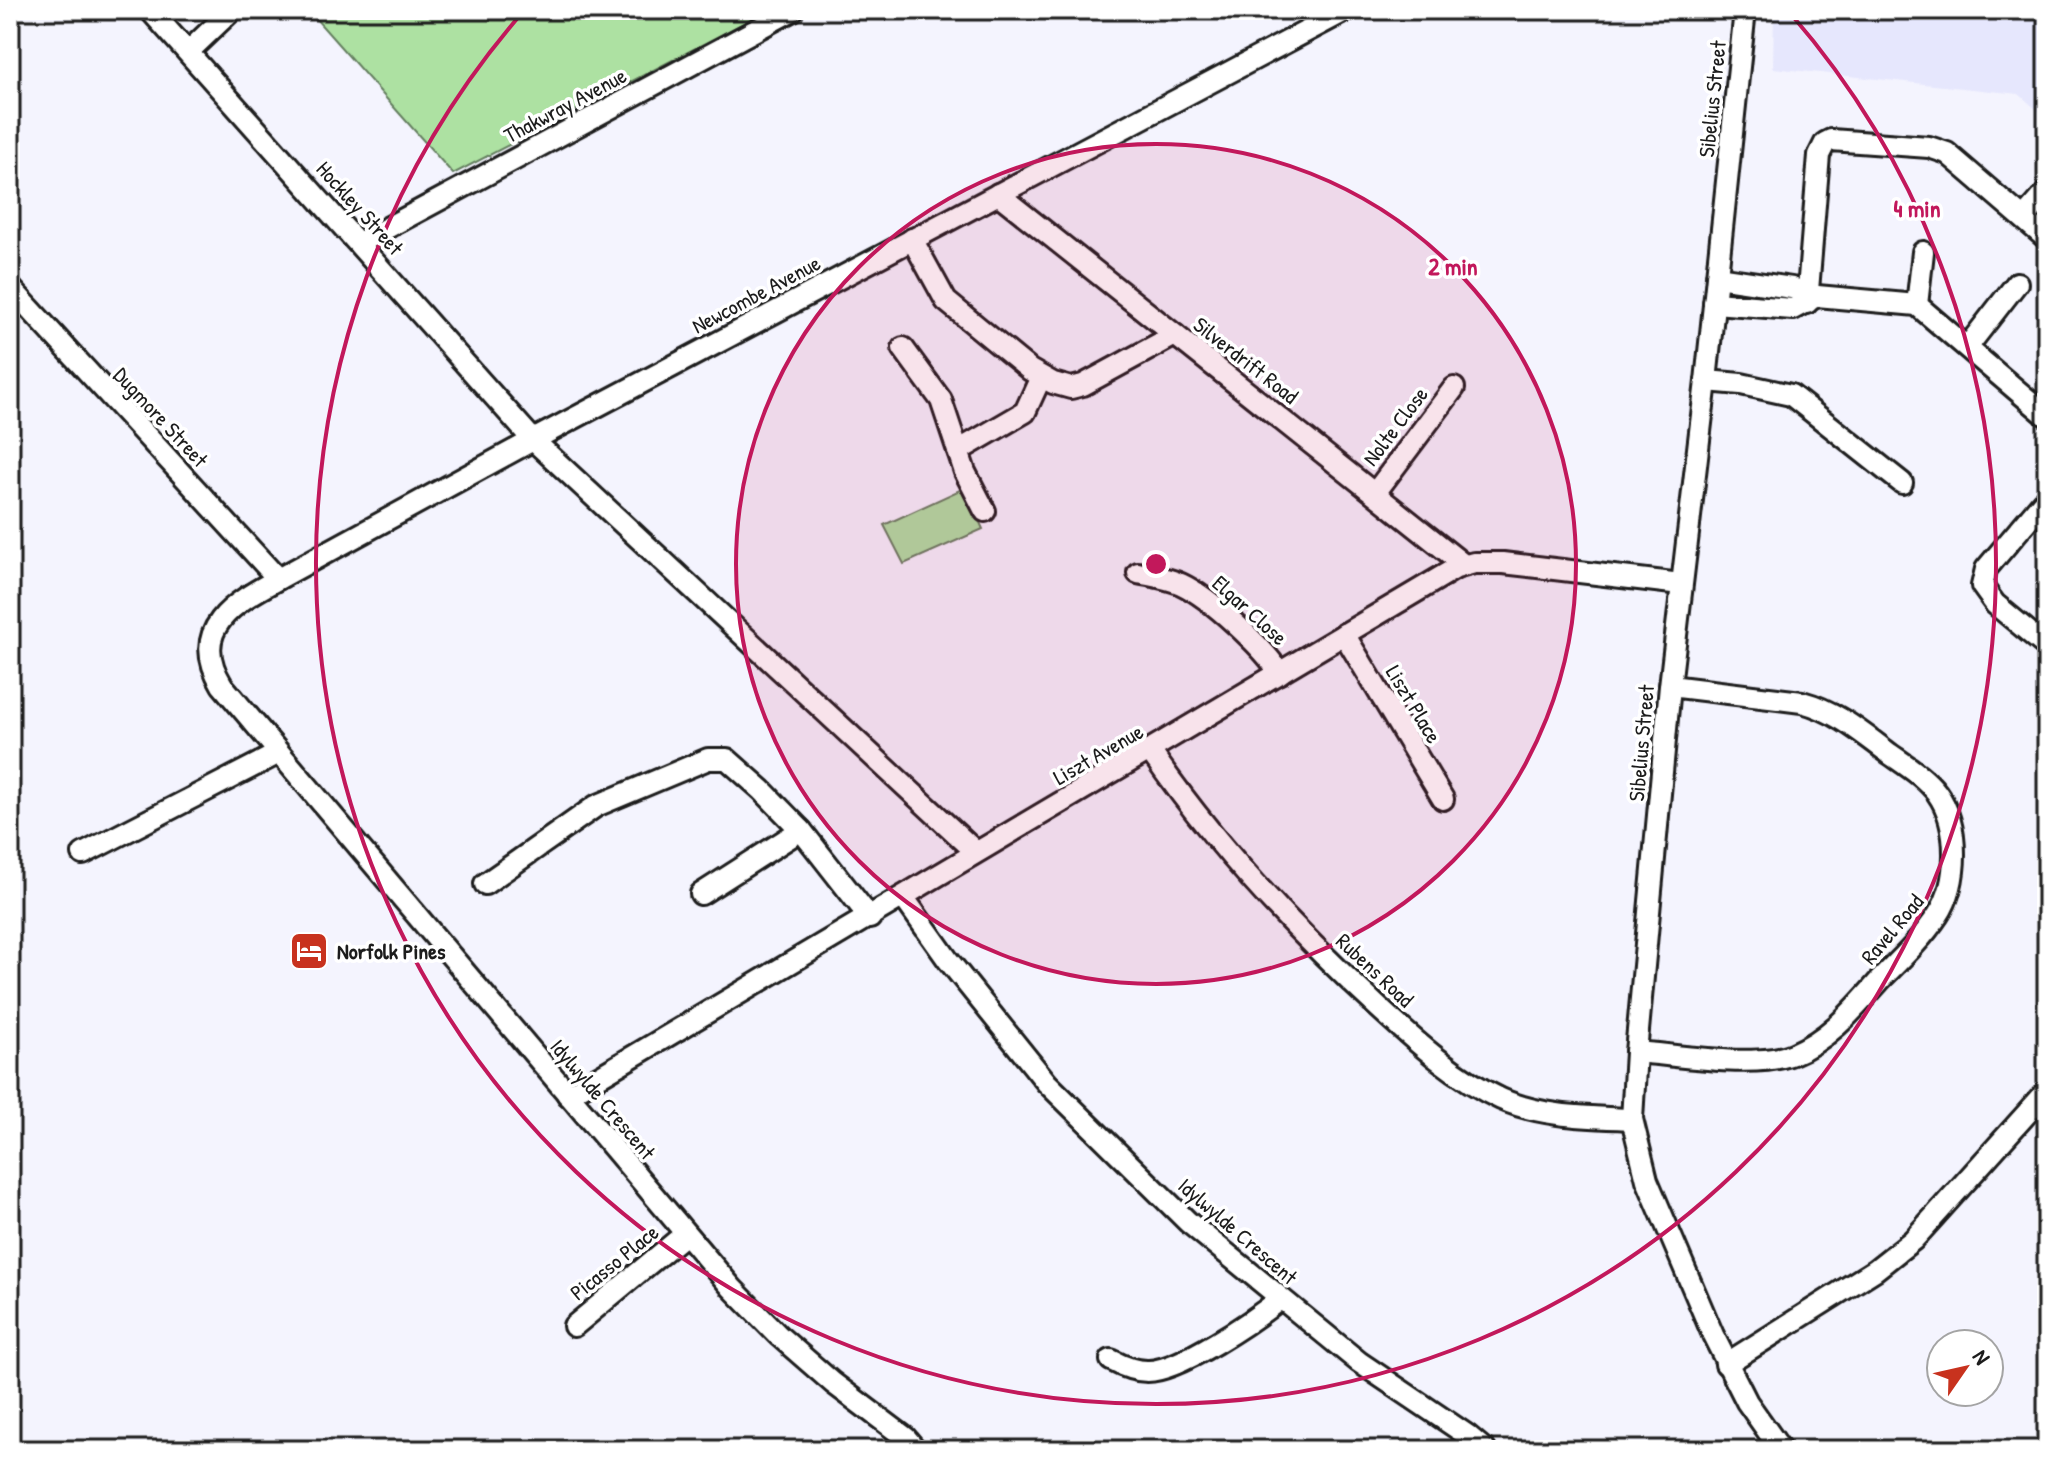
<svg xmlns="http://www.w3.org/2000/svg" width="2057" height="1460" viewBox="0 0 2057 1460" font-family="'Patrick Hand',sans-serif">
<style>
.built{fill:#e6e7fd}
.green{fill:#ade1a2;stroke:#647e5f;stroke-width:2}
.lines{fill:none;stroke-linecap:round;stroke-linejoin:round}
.minor-casing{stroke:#1c1c1c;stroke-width:26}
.minor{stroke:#fff;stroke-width:20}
.ring{fill:none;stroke:#c2185b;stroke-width:4}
.labels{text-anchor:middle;stroke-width:7;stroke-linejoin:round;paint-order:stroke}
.street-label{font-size:22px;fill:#1c1c1c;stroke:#fff}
.poi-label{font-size:22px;font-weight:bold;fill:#1c1c1c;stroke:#fff;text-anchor:start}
.centre{fill:#c2185b;stroke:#fff;stroke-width:4}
.ring-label{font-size:24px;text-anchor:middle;font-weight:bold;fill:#c2185b;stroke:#fff;stroke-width:7;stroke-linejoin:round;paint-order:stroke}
</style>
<rect width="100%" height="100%" fill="#f4f4fe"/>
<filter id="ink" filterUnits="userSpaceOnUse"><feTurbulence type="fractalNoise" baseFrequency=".0125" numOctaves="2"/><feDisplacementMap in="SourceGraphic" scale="16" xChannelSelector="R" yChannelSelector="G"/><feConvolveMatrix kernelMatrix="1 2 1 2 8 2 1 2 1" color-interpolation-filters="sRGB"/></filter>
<g filter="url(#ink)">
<polygon class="built" points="1774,10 2047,10 2047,119 2019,94 1773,68"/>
<g class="green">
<polygon points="308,10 769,10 453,174"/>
<polygon points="964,488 983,529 904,564 884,525"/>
</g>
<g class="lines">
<defs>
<g id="minor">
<polyline points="150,10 533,440 976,852"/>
<polyline points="1745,10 1706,381 1670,686 1636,1052 1632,1119 1647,1180 1713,1335 1747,1402 1781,1450"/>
<polyline points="188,52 232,10"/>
<polyline points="998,194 1464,565"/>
<polyline points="2024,218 2047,192"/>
<polyline points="912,239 946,301 1030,370 1053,383 1071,388 1083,385 1175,335"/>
<polyline points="359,243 793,10"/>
<polyline points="1717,277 1792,288 1817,296 1917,305 2047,416"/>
<polyline points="10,287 278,579"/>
<polyline points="1714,303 1793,309 1817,296"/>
<polyline points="1807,303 1819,155 1825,143 1831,140 1929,147 1947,153 2047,239"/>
<polyline points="1917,305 1923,252"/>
<polyline points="1968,346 2017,283"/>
<polyline points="903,348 941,400 965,472 985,511"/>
<polyline points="1706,381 1741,384 1791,395 1902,483"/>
<polyline points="958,451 1025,412 1041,377"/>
<polyline points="1375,493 1454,388"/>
<polyline points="2047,497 1986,569 1982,586 1995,604 2047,647"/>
<path d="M1138 573C1152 576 1168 578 1181 584 1211 598 1262 646 1280 673"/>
<polyline points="1344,634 1443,799"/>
<path d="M1151 752C1216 847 1295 931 1380 1009 1416 1042 1456 1078 1501 1099 1541 1117 1590 1117 1632 1119"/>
<polyline points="83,854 279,753"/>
<polyline points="485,884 596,806 708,759 727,759 762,790 801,830 870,918"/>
<polyline points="701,894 801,830"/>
<polyline points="904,898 948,960 1047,1083 1188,1222 1359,1362 1467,1435 1485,1450"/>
<path d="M1636 1052C1678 1055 1755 1069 1793 1054 1830 1039 1855 1008 1881 979 1901 959 1922 939 1938 915 1959 883 1960 825 1937 793 1925 777 1907 766 1890 754 1862 733 1836 711 1802 702L1670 686"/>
<polyline points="568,1095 1456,568 1474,563 1503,563 1681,584"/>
<polyline points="574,1326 685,1234"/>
<path d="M1111 1360C1122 1366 1134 1371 1147 1371 1178 1372 1254 1320 1280 1299"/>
<polyline points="1726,1364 1875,1270 1913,1240 2047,1091"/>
<path d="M916 1450 906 1438 833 1383 778 1335 732 1288 222 685C188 629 234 603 278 579L533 440 1347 10"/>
</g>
</defs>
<use href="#minor" class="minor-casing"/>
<use href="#minor" class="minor"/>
</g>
</g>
<circle cx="1156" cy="564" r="420" fill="#c2185b" fill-opacity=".12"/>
<g class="ring">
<circle cx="1156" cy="564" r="420"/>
<path d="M1790 13A840 840 0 1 1 522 13"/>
</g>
<defs>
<symbol id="hotel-square" viewBox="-11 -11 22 22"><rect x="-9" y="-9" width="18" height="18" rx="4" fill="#c8321e" stroke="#fff"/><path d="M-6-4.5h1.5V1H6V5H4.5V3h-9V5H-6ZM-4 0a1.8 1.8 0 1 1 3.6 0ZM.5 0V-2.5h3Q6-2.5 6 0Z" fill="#fff"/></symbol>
</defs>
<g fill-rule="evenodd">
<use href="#hotel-square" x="287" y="929" width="44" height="44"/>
</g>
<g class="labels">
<g class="street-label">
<text transform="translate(1712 99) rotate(-84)" y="8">Sibelius Street</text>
<text transform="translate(565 105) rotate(-28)" y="8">Thakwray Avenue</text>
<text transform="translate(360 208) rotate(48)" y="8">Hockley Street</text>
<text transform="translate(756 294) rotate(-28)" y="8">Newcombe Avenue</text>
<text transform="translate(1246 360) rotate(38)" y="8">Silverdrift Road</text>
<text transform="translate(161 417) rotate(47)" y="8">Dugmore Street</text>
<text transform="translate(1395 426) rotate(-53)" y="8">Nolte Close</text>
<text transform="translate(1250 610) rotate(42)" y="8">Elgar Close</text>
<text transform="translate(1414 704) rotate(59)" y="8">Liszt Place</text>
<text transform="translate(1641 743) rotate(-85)" y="8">Sibelius Street</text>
<text transform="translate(1098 754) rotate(-30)" y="8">Liszt Avenue</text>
<text transform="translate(1892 929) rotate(-50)" y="8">Ravel Road</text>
<text transform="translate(1375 970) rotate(43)" y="8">Rubens Road</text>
<text transform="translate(603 1099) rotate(50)" y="8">Idylwylde Crescent</text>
<text transform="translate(1238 1231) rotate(41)" y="8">Idylwylde Crescent</text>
<text transform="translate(614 1262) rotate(-39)" y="8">Picasso Place</text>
</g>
<g class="poi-label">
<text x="337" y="959">Norfolk Pines</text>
</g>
</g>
<circle cx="1156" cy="564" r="12" class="centre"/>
<g class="ring-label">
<text x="1917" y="217">4 min</text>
<text x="1453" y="275">2 min</text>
</g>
<rect width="2057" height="1460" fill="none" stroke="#fff" stroke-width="40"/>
<rect x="20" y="20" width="2017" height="1420" fill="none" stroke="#1c1c1c" stroke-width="3" filter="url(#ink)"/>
<g transform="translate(1965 1368) rotate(56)"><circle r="38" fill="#ffffff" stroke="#a4a4a4" stroke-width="2"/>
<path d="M0-6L14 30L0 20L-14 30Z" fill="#c8321e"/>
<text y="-12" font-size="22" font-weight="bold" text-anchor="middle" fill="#1c1c1c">N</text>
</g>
</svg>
